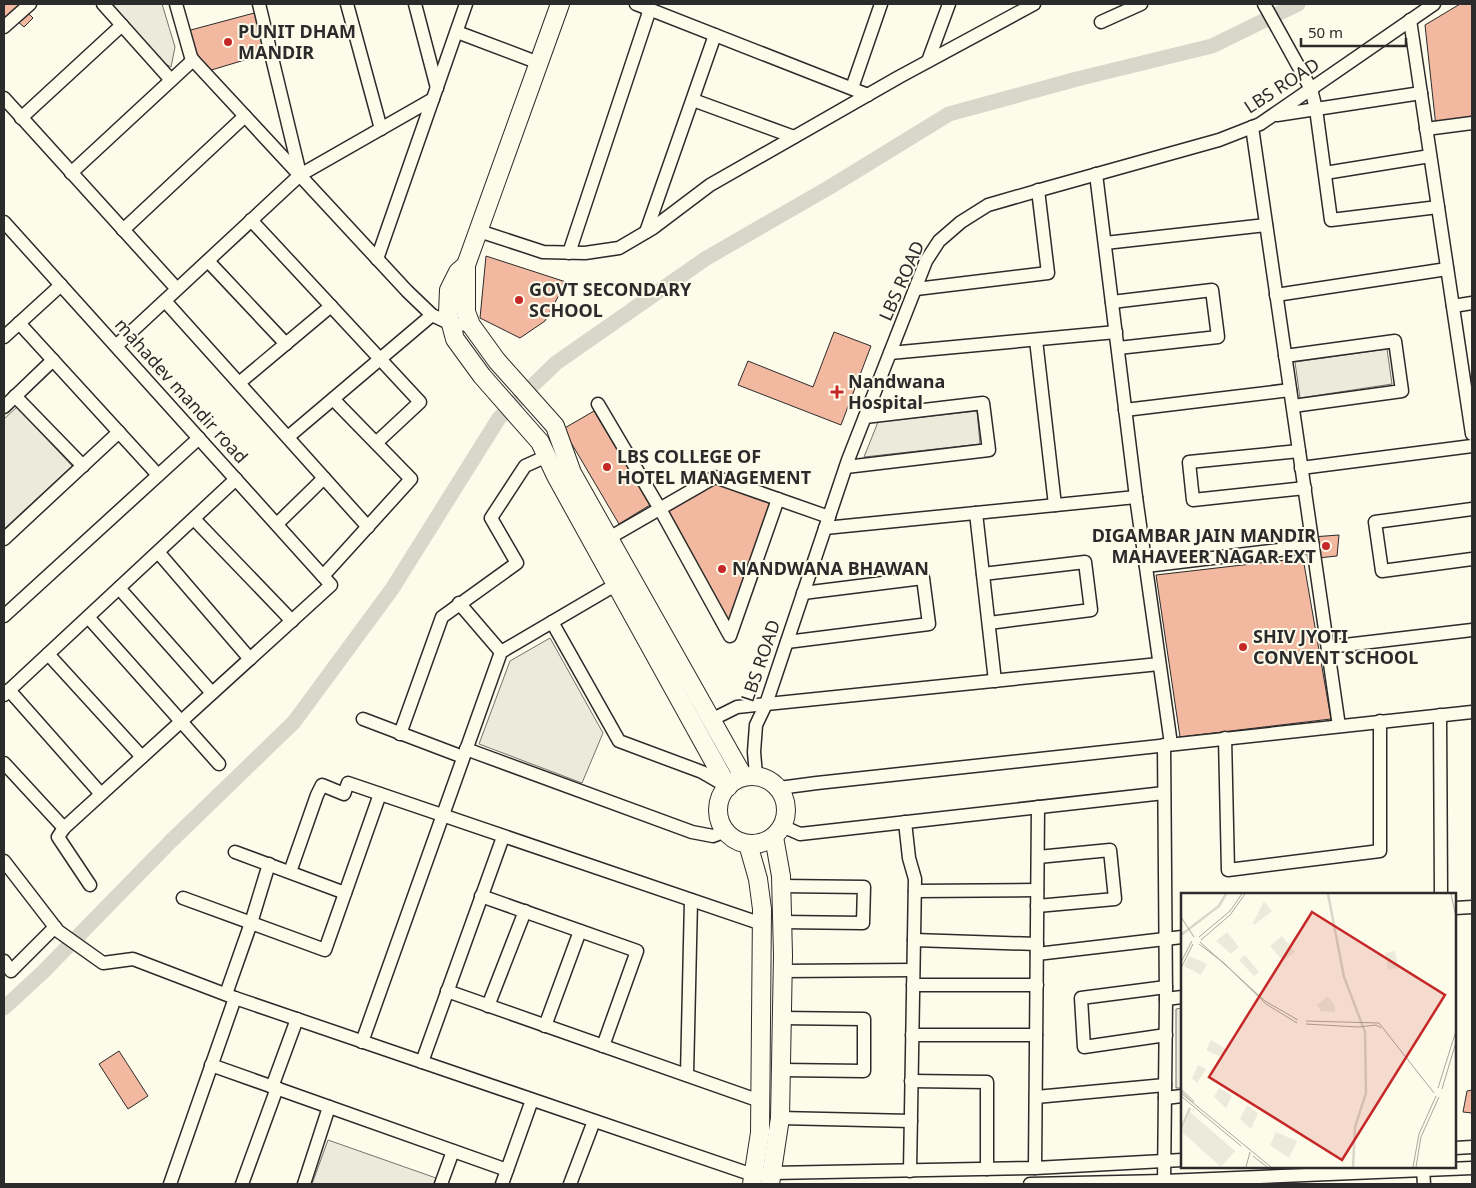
<svg xmlns="http://www.w3.org/2000/svg" width="1476" height="1188" viewBox="0 0 1476 1188" font-family="'Noto Sans',sans-serif">
<style>
.green{fill:#ecebdb;stroke:#74746e}
.lines{fill:none;stroke-linecap:round;stroke-linejoin:round}
.canal{stroke:#d8d7c9;stroke-width:15}
.building{fill:#f2b8a0;stroke:#2b2b2b}
.street-casing{stroke:#2b2b2b;stroke-width:15}
.secondary-casing{stroke:#2b2b2b;stroke-width:20}
.street{stroke:#fdfbea;stroke-width:12}
.secondary{stroke:#fdfbea;stroke-width:18}
.poi-dot{fill:#c62828;stroke:#fdfbea;stroke-width:2}
.labels{text-anchor:middle;stroke-width:4;stroke-linejoin:round;paint-order:stroke}
.poi-label{font-size:18px;font-weight:bold;fill:#2b2b2b;stroke:#fdfbea;text-anchor:start}
.street-label{font-size:18px;fill:#2b2b2b;stroke:#fdfbea}
.inset-river{fill:none;stroke:#d8d7c9;stroke-width:2.5}
.inset-road{fill:none;stroke:#a9a89e;stroke-width:1}
.view{fill:#c62828;fill-opacity:0.15;stroke:#c62828;stroke-width:2.5}
.inset-edge{fill:none;stroke:#2b2b2b;stroke-width:2.5}
</style>
<rect width="100%" height="100%" fill="#fdfbea"/>
<g class="green">
<polygon points="108,4 162,4 175,47 171,67 159,60"/>
<polygon points="1387,349 1392,384 1300,398 1295,362"/>
<polygon points="17,407 72,466 4,529 4,419"/>
<polygon points="977,411 980,444 864,457 878,422"/>
<polygon points="550,638 603,733 582,783 479,744 510,661"/>
<polygon points="1182,1008 1182,1088 1176,1088 1176,1009"/>
<polygon points="328,1140 436,1178 434,1184 312,1184"/>
</g>
<g class="lines">
<polyline class="canal" points="4,1008 43,972 171,841 294,722 392,589 499,418 556,363 705,259 830,187 949,114 1077,79 1212,46 1298,4"/>
</g>
<g class="building">
<polygon points="4,4 28,4 4,24"/>
<polygon points="1460,4 1472,4 1472,119 1436,127 1425,25"/>
<polygon points="27,12 33,18 24,27 17,21"/>
<polygon points="258,12 268,53 208,71 194,55 187,31"/>
<polygon points="486,256 566,282 545,321 520,338 480,318"/>
<polygon points="834,332 871,346 841,425 738,385 748,361 813,387"/>
<polygon points="594,411 650,505 619,524 563,429"/>
<polygon points="715,477 773,501 727,630 663,510"/>
<polygon points="1339,535 1337,556 1318,558 1312,537"/>
<polygon points="1303,558 1331,719 1180,737 1156,575"/>
<polygon points="119,1051 148,1096 128,1109 99,1064"/>
<polygon points="1472,1090 1472,1113 1463,1112 1467,1091"/>
</g>
<g class="lines">
<defs>
<g id="street">
<polyline points="103,4 171,80"/>
<polyline points="176,4 191,57 193,60 407,291 432,315 451,324 471,325"/>
<polyline points="259,4 300,174"/>
<polyline points="347,4 381,129"/>
<polyline points="415,4 437,88"/>
<polyline points="636,4 868,95"/>
<polyline points="1264,4 1311,89 1316,109 1331,220 1438,207"/>
<polyline points="1410,20 1472,434"/>
<polyline points="1101,22 1141,4"/>
<polyline points="4,27 30,4"/>
<polyline points="457,32 539,63"/>
<polyline points="928,61 949,4"/>
<polyline points="852,88 881,4"/>
<polyline points="4,98 177,289"/>
<polyline points="693,100 794,137"/>
<polyline points="1277,115 1421,93"/>
<polyline points="21,118 122,25"/>
<polyline points="1252,127 1339,726"/>
<polyline points="1426,129 1472,123"/>
<polyline points="71,173 193,60"/>
<polyline points="1325,173 1430,156"/>
<polyline points="1096,174 1136,497 1171,744"/>
<polyline points="251,220 420,402 376,443"/>
<polyline points="4,222 331,585 64,828 58,837 90,885"/>
<polyline points="123,230 245,116"/>
<polyline points="479,231 543,252 585,253 619,248 653,228 710,185 899,77 1034,4"/>
<polyline points="646,232 715,35"/>
<polyline points="1105,243 1266,225"/>
<polyline points="569,253 650,9"/>
<polyline points="377,259 466,4"/>
<polyline points="208,261 286,344"/>
<polyline points="916,289 1048,273 1038,190"/>
<polyline points="1276,295 1447,269"/>
<polyline points="165,301 368,527"/>
<polyline points="1112,302 1212,290 1218,337 1118,348"/>
<polyline points="1453,306 1472,303"/>
<polyline points="19,323 158,475"/>
<polyline points="4,337 61,285"/>
<polyline points="1036,340 1055,505"/>
<polyline points="116,346 300,175 433,99"/>
<polyline points="890,353 1116,332"/>
<polyline points="1285,356 1395,341 1402,391 1293,406"/>
<polyline points="239,383 331,306"/>
<polyline points="15,396 83,466"/>
<polyline points="598,404 660,509 730,636 778,499"/>
<polyline points="4,407 53,360"/>
<polyline points="1125,410 1290,390"/>
<polyline points="288,437 432,315"/>
<polyline points="1299,451 1189,462 1193,500 1305,488"/>
<polyline points="846,467 989,450 983,403 865,417"/>
<polyline points="1301,468 1472,446"/>
<polyline points="1472,509 1375,522 1382,571 1472,559"/>
<polyline points="976,513 995,681"/>
<polyline points="194,519 292,621"/>
<polyline points="277,524 324,478"/>
<polyline points="825,528 1136,497"/>
<polyline points="609,538 715,477 829,517"/>
<polyline points="4,539 119,432"/>
<polyline points="158,552 250,659"/>
<polyline points="1146,566 1313,546"/>
<polyline points="983,574 1085,562 1091,610 989,623"/>
<polyline points="323,576 411,479 333,399"/>
<polyline points="119,588 212,693"/>
<polyline points="459,603 501,652"/>
<polyline points="4,616 199,438"/>
<polyline points="88,617 219,764"/>
<polyline points="552,622 619,741 702,772 728,787"/>
<polyline points="787,642 929,624 923,578 803,593"/>
<polyline points="1328,647 1472,630"/>
<polyline points="48,654 142,757"/>
<polyline points="9,690 101,794"/>
<polyline points="4,695 236,479"/>
<polyline points="1440,715 1441,894"/>
<polyline points="363,719 463,757"/>
<polyline points="711,720 737,707 1159,664"/>
<polyline points="400,734 442,617 517,563 491,518 525,466 547,456"/>
<polyline points="1225,738 1228,870 1380,851 1380,721"/>
<polyline points="466,749 692,832 713,836 726,831"/>
<polyline points="4,763 64,828"/>
<polyline points="756,775 754,752 756,725 766,704 848,460 926,261 939,241 961,222 988,205 1047,188 1219,140 1260,124 1434,4"/>
<polyline points="779,788 817,783 1472,712"/>
<polyline points="905,822 909,858 915,879 910,1171"/>
<polyline points="782,826 800,834 1164,793"/>
<polyline points="235,852 345,893"/>
<polyline points="4,861 58,931 103,963 133,959 235,998 753,1175 772,1173 1035,1168 1182,1160"/>
<polyline points="290,872 317,795 322,785 344,794 348,783 762,924"/>
<polyline points="781,886 864,887 863,923 782,922"/>
<polyline points="915,891 1037,890"/>
<polyline points="481,896 637,951 603,1046"/>
<polyline points="183,898 325,950 380,794"/>
<polyline points="1037,906 1115,899 1110,850 1038,857"/>
<polyline points="1455,908 1472,907"/>
<polyline points="914,940 1037,944"/>
<polyline points="1037,954 1182,937"/>
<polyline points="4,961 11,971 55,927"/>
<polyline points="782,971 913,970"/>
<polyline points="913,985 1037,985"/>
<polyline points="447,991 760,1101"/>
<polyline points="226,994 251,923 269,864"/>
<polyline points="1166,999 1182,997"/>
<polyline points="488,1006 525,911"/>
<polyline points="545,1026 580,931"/>
<polyline points="912,1035 1036,1035"/>
<polyline points="1166,1035 1084,1047 1081,998 1166,987"/>
<polyline points="362,1042 501,652 622,581"/>
<polyline points="422,1062 503,837"/>
<polyline points="211,1065 507,1170 532,1100"/>
<polyline points="781,1070 864,1071 864,1019 781,1018"/>
<polyline points="687,1075 691,900"/>
<polyline points="911,1081 987,1082 987,1169"/>
<polyline points="272,1087 297,1019"/>
<polyline points="1036,1097 1165,1085"/>
<polyline points="1165,1098 1182,1096"/>
<polyline points="780,1118 911,1121"/>
<polyline points="1455,1148 1472,1147"/>
<polyline points="1035,1168 1038,807"/>
<polyline points="1423,1170 1424,1184"/>
<polyline points="170,1184 235,998"/>
<polyline points="242,1184 277,1088"/>
<polyline points="304,1184 329,1107"/>
<polyline points="441,1184 453,1151"/>
<polyline points="502,1184 507,1170"/>
<polyline points="570,1184 594,1121"/>
<polyline points="1030,1184 1164,1181 1472,1168"/>
<polyline points="1164,1184 1166,999 1164,745"/>
</g>
<g id="secondary">
<polyline points="560,4 466,265 466,312 471,325 497,361 555,426 572,473 743,776"/>
<polyline points="466,265 458,272 449,290 448,313 455,339 482,376 540,442 556,476 728,787"/>
<circle cx="752" cy="810" r="34"/>
<polyline points="748,844 758,879 762,909 760,1133 752,1184"/>
<polyline points="770,1184 780,1118 783,955 781,876 774,837"/>
</g>
</defs>
<use href="#street" class="street-casing"/>
<use href="#secondary" class="secondary-casing"/>
<use href="#street" class="street"/>
<use href="#secondary" class="secondary"/>
</g>
<g class="poi-dot">
<circle cx="228" cy="42" r="5"/>
<circle cx="519" cy="300" r="5"/>
<path d="M834.5 384.5h5v5h5v5h-5v5h-5v-5h-5v-5h5z"/>
<circle cx="607" cy="467" r="5"/>
<circle cx="1326" cy="546" r="5"/>
<circle cx="722" cy="569" r="5"/>
<circle cx="1243" cy="647" r="5"/>
</g>
<g class="labels">
<g class="poi-label">
<text x="238" y="38">PUNIT DHAM<tspan x="238" dy="21">MANDIR</tspan></text>
<text x="529" y="296">GOVT SECONDARY<tspan x="529" dy="21">SCHOOL</tspan></text>
<text x="848" y="388">Nandwana<tspan x="848" dy="21">Hospital</tspan></text>
<text x="617" y="463">LBS COLLEGE OF<tspan x="617" dy="21">HOTEL MANAGEMENT</tspan></text>
<text x="1316" y="542" text-anchor="end">DIGAMBAR JAIN MANDIR<tspan x="1316" dy="21">MAHAVEER NAGAR EXT</tspan></text>
<text x="732" y="575">NANDWANA BHAWAN</text>
<text x="1253" y="643">SHIV JYOTI<tspan x="1253" dy="21">CONVENT SCHOOL</tspan></text>
</g>
<g class="street-label">
<text transform="translate(1282 86) rotate(-33)" y="6">LBS ROAD</text>
<text transform="translate(902 281) rotate(-66)" y="6">LBS ROAD</text>
<text transform="translate(181 391) rotate(48)" y="6">mahadev mandir road</text>
<text transform="translate(761 661) rotate(-71)" y="6">LBS ROAD</text>
</g>
</g>
<g transform="translate(1181 893)">
<rect width="275" height="275" fill="#fdfbea"/>
<path d="M83 8 91 18 73 32 72 30ZM46 39 58 54 50 61 35 48ZM101 43 114 59 102 68 89 53ZM214 58 217 75 207 77 204 60ZM64 62 78 79 73 83 58 67ZM8 63 26 71 20 82 3 73ZM147 103 154 113V119L140 118 136 112ZM30 147 45 156 40 164 25 157ZM17 172 25 176 16 190 11 185ZM38 195 51 203 45 215 33 204ZM66 212 77 220 70 236 59 226ZM9 219 54 258 40 274 1 239ZM95 239 116 248 108 265 89 252Z" fill="#ecebdb"/>
<path class="inset-river" d="M147 1 163 84 184 139 185 200 174 234 172 274M0 42 38 13 45 1M0 197 13 209M0 236 9 215"/>
<path class="inset-road" d="M270 1 275 24M0 24 13 44M18 44 49 18 61 1M20 47 49 22 64 1M19 49 84 108 117 127M18 51 43 70 85 111 116 130M0 69 11 48M0 75 12 51M125 128 198 130 253 200M125 131 177 134 195 132 200 135M257 195 275 138M261 196 275 149M0 200 90 274M0 203 60 253M72 263 86 274M65 274 69 259M232 274 238 241 255 203M235 274 240 244 258 204"/>
<path class="view" d="M131 19 264 102 161 267 28 184Z"/>
<rect width="275" height="275" class="inset-edge"/>
</g>
<rect width="1476" height="1188" fill="none" stroke="#2b2b2b" stroke-width="10"/>
<path d="M1301 38v8h105v-8" fill="none" stroke="#2b2b2b" stroke-width="2.5"/>
<text x="1308" y="38" font-size="15" fill="#2b2b2b" stroke="#fdfbea" stroke-width="4" paint-order="stroke">50 m</text>
</svg>
